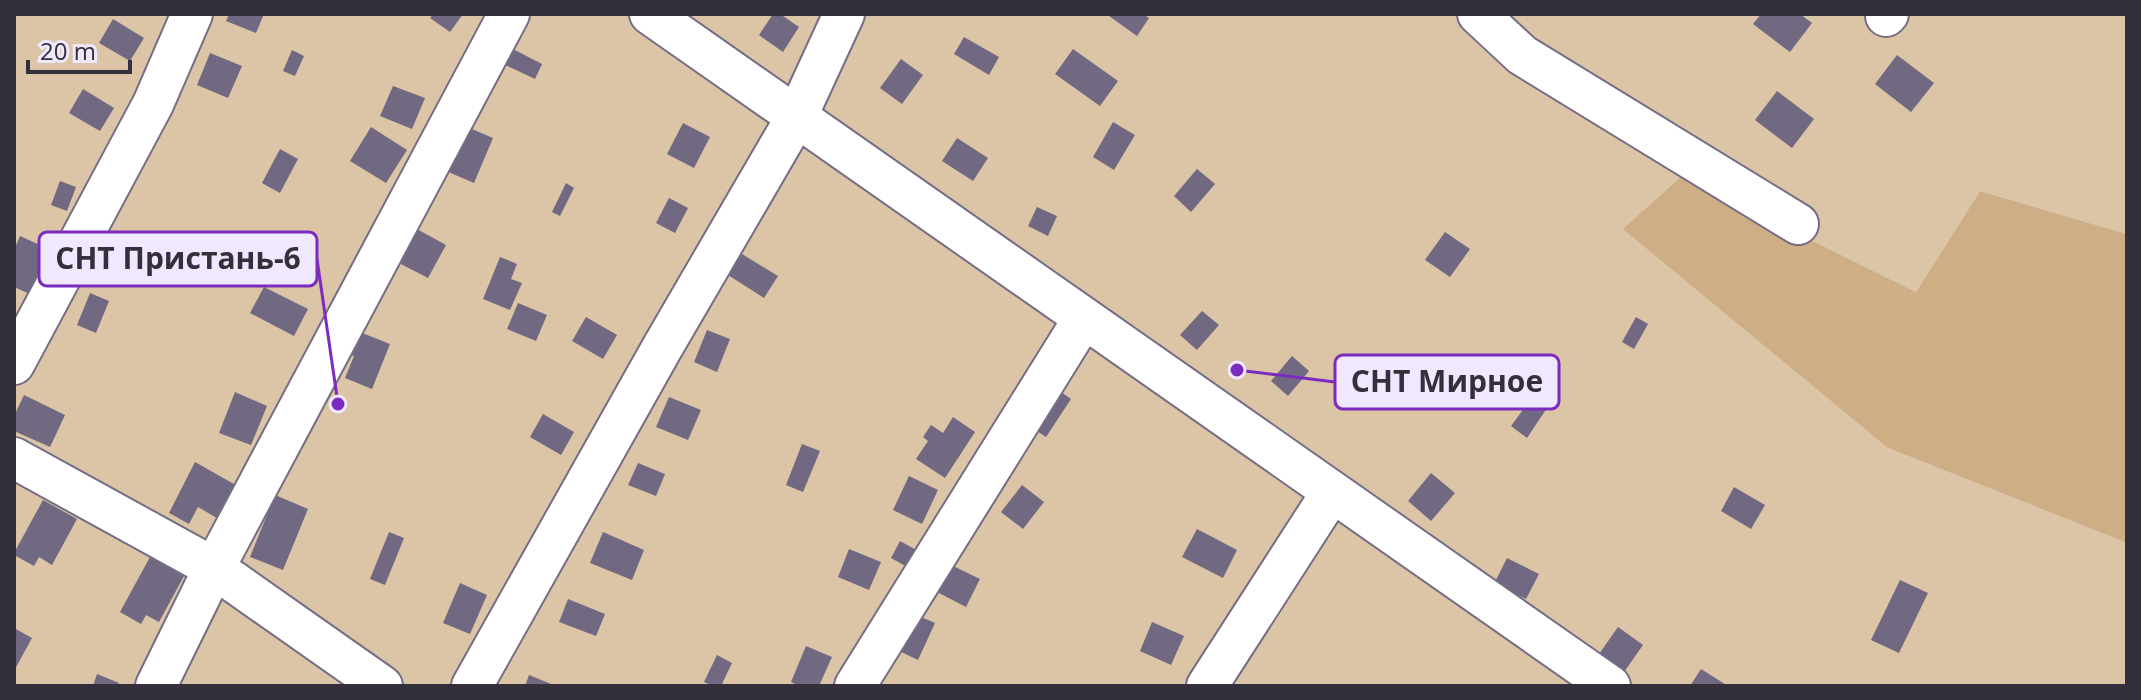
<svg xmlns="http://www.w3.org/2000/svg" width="2141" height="700" viewBox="0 0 2141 700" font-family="'Open Sans',sans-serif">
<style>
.green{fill:#dcc4a6}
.forest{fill:#ceae85}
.building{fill:#716981}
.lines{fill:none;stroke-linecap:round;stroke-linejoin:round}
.minor-casing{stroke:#756d85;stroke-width:44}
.minor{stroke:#fff;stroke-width:40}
.leader{fill:none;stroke:#7b2cbf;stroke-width:3}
.callout-dot{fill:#7b2cbf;stroke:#efe8ff;stroke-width:3}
.callout{fill:#efe8ff;stroke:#7b2cbf;stroke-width:3}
.callout-label{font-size:30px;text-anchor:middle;font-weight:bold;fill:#34303b}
</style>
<rect width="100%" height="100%" fill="#efe8ff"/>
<polygon class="green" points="14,14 2127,14 2127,234 1980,191 1916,292 1682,176 1888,448 2127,543 2127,686 14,686"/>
<polygon class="forest" points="1682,176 1916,292 1980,191 2127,234 2127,543 1888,448 1623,229"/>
<g class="building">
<polygon points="229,14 264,14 256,33 226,21"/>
<polygon points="433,14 463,14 450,32 430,18"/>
<polygon points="773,14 780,14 799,27 783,52 759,35"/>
<polygon points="1111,14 1143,14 1149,18 1137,36 1109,16"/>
<polygon points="1761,14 1800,14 1812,23 1790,52 1753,24"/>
<polygon points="113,19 144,38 130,61 99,43"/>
<polygon points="964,37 999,57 989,75 954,54"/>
<polygon points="505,45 542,64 535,79 497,61"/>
<polygon points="1073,49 1118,81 1100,106 1055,74"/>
<polygon points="292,50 304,56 295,76 283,71"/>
<polygon points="210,53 242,66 228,98 197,85"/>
<polygon points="1897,55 1934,83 1911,112 1875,84"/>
<polygon points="901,59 923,75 902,104 880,88"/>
<polygon points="393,86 425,98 412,129 380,116"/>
<polygon points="83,89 114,108 100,131 69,113"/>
<polygon points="1777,91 1814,119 1792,148 1755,120"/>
<polygon points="1113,122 1135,135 1114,170 1093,157"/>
<polygon points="458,123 493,138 474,183 439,168"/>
<polygon points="683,123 710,137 694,168 667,154"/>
<polygon points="371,127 407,150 386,183 350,161"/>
<polygon points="957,138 988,158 973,181 942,161"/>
<polygon points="280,149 298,159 280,193 262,183"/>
<polygon points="1197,169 1215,184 1191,212 1174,196"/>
<polygon points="60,181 76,187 67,211 51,205"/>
<polygon points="566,183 574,188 560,216 552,212"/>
<polygon points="669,198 688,208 675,233 656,223"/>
<polygon points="1037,207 1057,216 1048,236 1028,226"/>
<polygon points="415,228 446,245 428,278 397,262"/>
<polygon points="1445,232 1470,249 1450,277 1425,260"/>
<polygon points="20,236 51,250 32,295 14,287 14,250"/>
<polygon points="742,254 778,276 764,298 728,275"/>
<polygon points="500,257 517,264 511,279 522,283 510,310 483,299"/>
<polygon points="264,287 308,309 294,336 250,313"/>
<polygon points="90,293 109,301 96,333 77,325"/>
<polygon points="518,303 547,315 536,341 507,329"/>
<polygon points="1202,311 1219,325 1197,350 1180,335"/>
<polygon points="586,317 617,335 603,359 572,341"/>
<polygon points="1636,317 1648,324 1634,349 1622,342"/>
<polygon points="707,330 730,339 717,372 694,362"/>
<polygon points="357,331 390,344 372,389 345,378 354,356 348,354"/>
<polygon points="1292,356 1309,371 1288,396 1271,381"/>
<polygon points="1504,358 1540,384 1534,394 1549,405 1527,438 1511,426 1527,404 1490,377"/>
<polygon points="1051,385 1071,399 1046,437 1025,423"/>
<polygon points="235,392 267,406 251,445 219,433"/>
<polygon points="24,395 65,415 50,447 14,431 14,416"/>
<polygon points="669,397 701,410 688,440 656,427"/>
<polygon points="543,414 574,432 561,455 530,437"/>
<polygon points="953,417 975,432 945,478 916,459 928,441 923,437 931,425 943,433"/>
<polygon points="802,444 820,451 803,492 786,485"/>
<polygon points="195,462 241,488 222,521 198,507 189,524 169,513"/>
<polygon points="638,463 665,474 656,496 628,485"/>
<polygon points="1431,473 1455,493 1431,521 1408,501"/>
<polygon points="909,476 938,490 922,524 893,510"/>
<polygon points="1022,485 1044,502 1023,529 1001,512"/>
<polygon points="1734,487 1765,505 1751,529 1721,511"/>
<polygon points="275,495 308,509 283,570 250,557"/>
<polygon points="43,500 77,519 52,565 39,557 34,566 14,555 14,553"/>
<polygon points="1197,529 1237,550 1223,578 1182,557"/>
<polygon points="389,532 404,538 385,585 370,579"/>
<polygon points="603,532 644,550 632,580 590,563"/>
<polygon points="900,541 918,551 909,568 891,558"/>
<polygon points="849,549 881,562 869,590 838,577"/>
<polygon points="150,557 184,576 159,622 146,615 141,624 120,612"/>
<polygon points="1507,558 1539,574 1526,599 1494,584"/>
<polygon points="949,564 980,579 966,607 935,591"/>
<polygon points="1900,580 1928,593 1899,653 1871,640"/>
<polygon points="460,583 487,595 470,634 443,623"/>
<polygon points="568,599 605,614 596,636 559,622"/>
<polygon points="914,614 935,623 918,660 897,650"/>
<polygon points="1152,622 1184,636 1171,665 1140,651"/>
<polygon points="1618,627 1643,645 1624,672 1599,654"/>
<polygon points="14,628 32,638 14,671"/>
<polygon points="806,646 832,657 819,686 799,686 791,682"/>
<polygon points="717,655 732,663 721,686 713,686 704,682"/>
<polygon points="1701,669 1728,686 1690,686"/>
<polygon points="97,674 119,683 118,686 93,686"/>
<polygon points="529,675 556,686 525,686"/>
</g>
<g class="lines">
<defs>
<g id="minor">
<polyline points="650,14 1610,686"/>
<polyline points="1478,14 1522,55 1798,224"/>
<polyline points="1886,16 1888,14"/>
<polyline points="14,364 153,104 192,14"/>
<polyline points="14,458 214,568 382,686"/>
<polyline points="156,686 214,568 509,14"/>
<polyline points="472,686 662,348 797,116 844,14"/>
<polyline points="855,686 1084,318"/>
<polyline points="1207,686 1332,492"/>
</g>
</defs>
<use href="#minor" class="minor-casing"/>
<use href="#minor" class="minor"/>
</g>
<path class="leader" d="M338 404L317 259M1237 370L1335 382"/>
<g class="callout-dot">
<circle cx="338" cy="404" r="8"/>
<circle cx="1237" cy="370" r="8"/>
</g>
<g class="callout">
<rect x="39" y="232" width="278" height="54" rx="8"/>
<rect x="1335" y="355" width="224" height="54" rx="8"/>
</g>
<g class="callout-label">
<text x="178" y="269">СНТ Пристань-6</text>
<text x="1447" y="392">СНТ Мирное</text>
</g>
<rect width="2141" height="700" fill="none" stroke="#34303b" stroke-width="32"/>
<path d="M28 60v12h102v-12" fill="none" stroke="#34303b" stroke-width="4"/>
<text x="40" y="60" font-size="24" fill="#34303b" stroke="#efe8ff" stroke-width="6" paint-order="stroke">20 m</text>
</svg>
